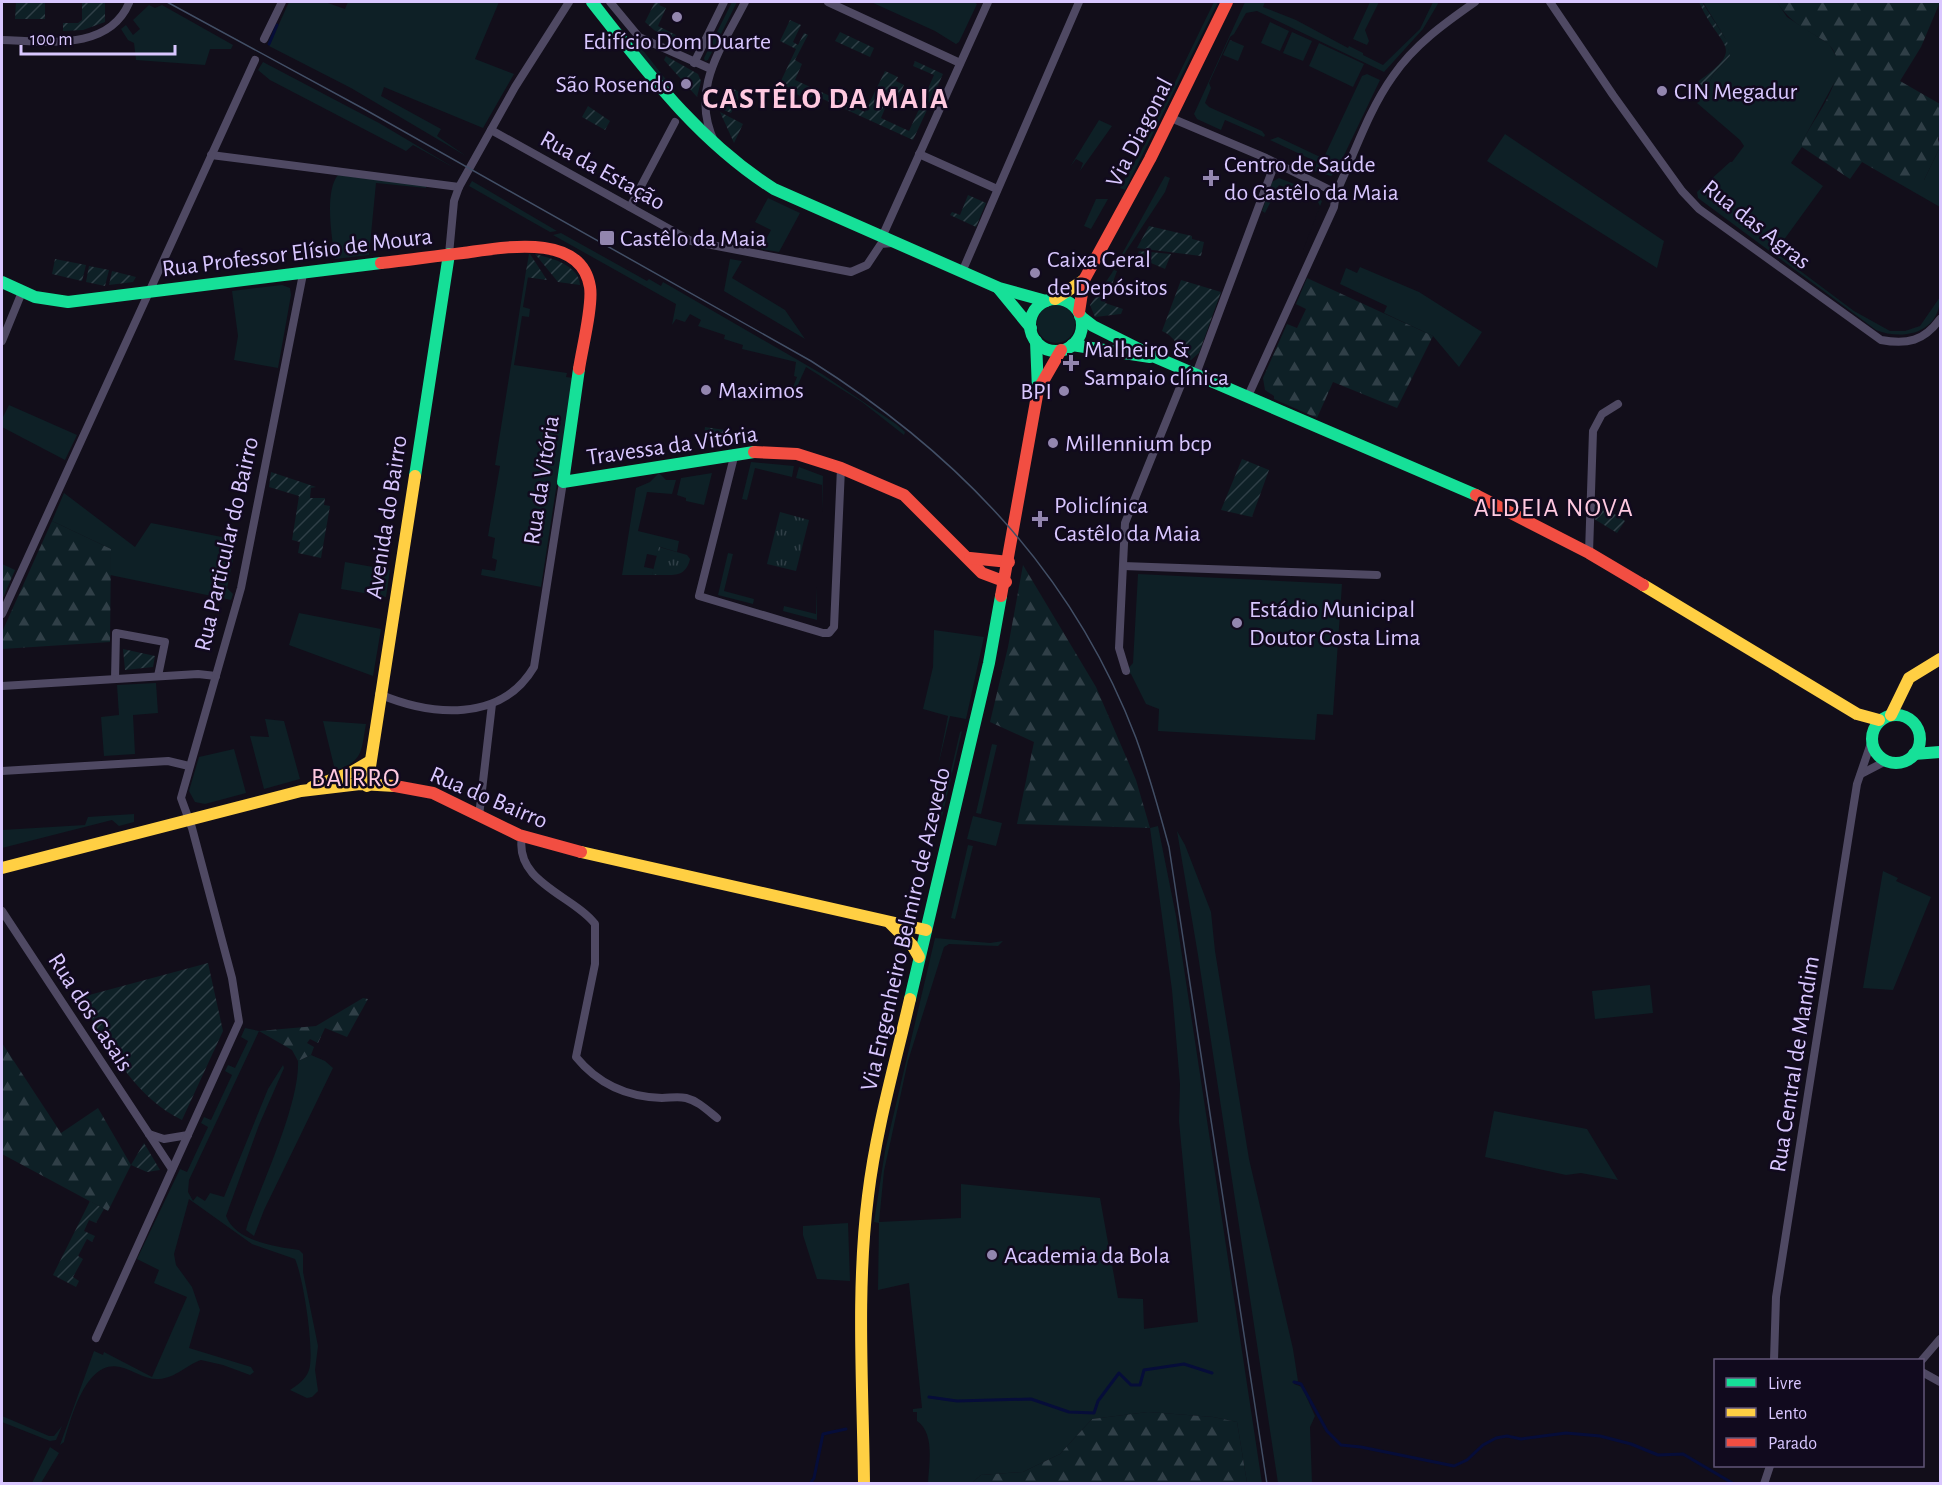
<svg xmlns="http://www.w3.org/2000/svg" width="1942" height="1485" viewBox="0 0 1942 1485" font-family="'Alegreya Sans',sans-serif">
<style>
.grass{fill:#0e2026}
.forest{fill:url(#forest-firs)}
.park{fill:url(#park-tufts)}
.garden{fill:url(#garden-furrows)}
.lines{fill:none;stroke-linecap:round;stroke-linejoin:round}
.stream{stroke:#060d39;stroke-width:3}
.street{stroke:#4f4963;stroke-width:8}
.fast{stroke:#16e098;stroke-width:12}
.slow{stroke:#ffcf43;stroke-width:12}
.jam{stroke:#f24e42;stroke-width:12}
.tram{stroke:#424f66;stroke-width:1.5}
.poi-dot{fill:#9386af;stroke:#110a1e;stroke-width:2}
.labels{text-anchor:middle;stroke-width:5;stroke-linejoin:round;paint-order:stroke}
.poi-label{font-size:24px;fill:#d9c7ff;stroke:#110a1e;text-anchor:start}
.street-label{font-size:24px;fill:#d9c7ff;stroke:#110a1e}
.neighbourhood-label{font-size:26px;letter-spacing:1.5px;fill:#ffc9e0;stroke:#110a1e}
.district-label{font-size:30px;font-weight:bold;letter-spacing:1.5px;fill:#ffc9e0;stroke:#110a1e}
</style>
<defs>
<pattern id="forest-firs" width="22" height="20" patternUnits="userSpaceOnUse" patternTransform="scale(1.5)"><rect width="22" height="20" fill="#0e2026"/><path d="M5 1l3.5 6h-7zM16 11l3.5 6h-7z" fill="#303f47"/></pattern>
<pattern id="park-tufts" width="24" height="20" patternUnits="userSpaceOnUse" patternTransform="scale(1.5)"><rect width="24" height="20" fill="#0e2026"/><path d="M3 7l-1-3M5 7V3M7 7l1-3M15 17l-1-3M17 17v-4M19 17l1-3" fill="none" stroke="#303f47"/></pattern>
<pattern id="garden-furrows" width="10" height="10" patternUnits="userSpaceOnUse" patternTransform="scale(1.5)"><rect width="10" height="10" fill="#0e2026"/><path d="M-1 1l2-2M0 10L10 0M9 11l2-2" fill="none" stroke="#303f47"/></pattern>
</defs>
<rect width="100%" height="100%" fill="#120e1a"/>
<g class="grass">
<polygon points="289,2 325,2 345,9 348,2 499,2 475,59 514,74 483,128 384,87 381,96 441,129 437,136 466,156 351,88 269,46"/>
<polygon points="732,2 737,2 708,60 705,61 704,58"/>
<polygon points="871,2 974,2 977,4 959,42 956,44 935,31"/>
<polygon points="1214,2 1218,2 1125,190 1120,188 1146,142"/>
<polygon points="1245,2 1265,2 1263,7 1296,20 1348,48 1349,46 1363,53 1363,55 1383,65 1420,29 1433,2 1439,2 1423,29 1384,72 1257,11 1246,13 1234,34 1230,37 1209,83 1211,88 1205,103 1209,107 1262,131 1265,135 1264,137 1225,120 1221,130 1197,119 1194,114"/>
<polygon points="1370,2 1379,2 1365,30 1369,41 1367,45 1353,39"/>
<path d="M1703 2H1777L1787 17 1829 44 1838 59 1839 74 1802 142V147L1791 163 1823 186 1775 252 1854 311 1890 331H1905L1920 326 1940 297C1940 333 1903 341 1876 330L1698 198 1697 192 1730 162H1732L1744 146 1740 140 1697 103 1700 101 1698 96 1705 91 1714 73 1730 56 1725 38Z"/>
<polygon points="149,5 155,8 162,5 233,45 231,49 210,49 205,65 136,60 134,43 128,40 121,29 126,25 133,35 140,29 133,20"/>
<polygon points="1270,22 1289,31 1280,51 1261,43"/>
<polygon points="1292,32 1312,41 1303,61 1283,53"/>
<polygon points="634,39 675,91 672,94 630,42"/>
<polygon points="1319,43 1364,64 1353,87 1309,66"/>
<polygon points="263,62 379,123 458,170 413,145 406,151 270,80 258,70"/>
<polygon points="1367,74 1380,80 1336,172 1331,176 1314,171 1317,162 1270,140 1278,137 1318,156 1325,155 1362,76"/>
<polygon points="1099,120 1112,126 1080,171 1083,163 1076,159 1070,167"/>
<polygon points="1505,134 1664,241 1657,268 1487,161"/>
<polygon points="1940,147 1940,207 1893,180 1924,180"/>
<path d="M338 175 426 186V188L376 183 369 255 335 259C332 238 324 192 338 175Z"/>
<polygon points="1165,176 1170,178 1165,192 1111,274"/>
<polygon points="1279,178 1307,189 1322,201 1302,253 1320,206 1317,200 1279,185 1265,213 1262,211 1272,182"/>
<polygon points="472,181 557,231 550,232 469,186"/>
<polygon points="768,198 800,213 779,252 761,249 771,230 755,222"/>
<polygon points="1096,199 1108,199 1091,229 1084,226"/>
<polygon points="561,233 647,281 649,279 661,286 663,282 822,374 896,424 905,432 904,435 862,402 806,367 796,389 793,387 797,377 794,376 796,362 742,349 743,345 724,339 725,335 698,326 701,320 690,314 685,322 676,319 672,325 676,304 553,235"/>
<polygon points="730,259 742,261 732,278 785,310 805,339 724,291"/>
<polygon points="1360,267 1419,292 1482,332 1459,367 1433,336 1384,313 1387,306 1340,284 1346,268 1357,273"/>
<polygon points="525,277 528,277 523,307 530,309 529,317 522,316 514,365 567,373 566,377 573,378 541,587 481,575 482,569 495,571 497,560 492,558 495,538 488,536 500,466 495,465"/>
<polygon points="282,285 290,288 291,295 278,368 234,360 238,336 232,291"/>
<circle cx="1056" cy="324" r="19"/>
<polygon points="9,405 77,435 65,460 2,427 2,419"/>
<polygon points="751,462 794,466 792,477 755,468 747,500 742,499"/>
<polygon points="799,467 823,476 822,512 822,485 796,478"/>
<polygon points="659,473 666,480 676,480 672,494 647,492 638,531 679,541 677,552 660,547 657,556 647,554 644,567 654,569 652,575 622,575 636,488 650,482"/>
<polygon points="712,473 704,505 686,501 686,498 677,495 681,478"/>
<polygon points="64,493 135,547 151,523 237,540 227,588 233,594 231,600 110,575 111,549 52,521"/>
<polygon points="728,553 733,554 724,591 754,599 753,604 718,595"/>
<polygon points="345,562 390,570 386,597 341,589"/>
<polygon points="1138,574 1342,584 1333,715 1317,714 1315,740 1158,731 1159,709 1146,704 1131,674 1126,671 1133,663"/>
<polygon points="817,587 817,620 783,611 784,606 816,614"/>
<polygon points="299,613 381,629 373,676 289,645"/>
<polygon points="934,630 984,637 966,719 950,716 938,766 948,716 923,709 933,667"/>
<polygon points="156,683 158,713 133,715 135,754 104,756 101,717 119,715 117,685"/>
<polygon points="265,719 284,721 300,779 264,789 250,736 269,737"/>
<path d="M323 721 366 724C361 750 364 762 335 770Z"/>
<polygon points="962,731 941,821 939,822 960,732"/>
<polygon points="992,744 997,745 981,814 976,813"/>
<polygon points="234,749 246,793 205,804 195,802 189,791 199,757"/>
<polygon points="134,814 134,822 119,826 112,820 2,848 2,830 85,825 88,817"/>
<polygon points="973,816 1002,823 996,846 967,839"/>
<path d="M1158 826 1176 916 1262 1483H1247L1237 1422 1213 1417 1148 1412 1092 1419 1060 1454 1023 1472 981 1475 972 1483H928C929 1464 935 1433 917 1421V1412H913V1409L922 1408 909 1283 878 1290 879 1223 874 1222 885 1151 935 938 990 943 1003 941 998 946 949 944 944 947 908 1061 884 1171 879 1222 961 1218V1184L1100 1198 1118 1298 1143 1299 1144 1329 1198 1322 1179 1121 1180 1084 1172 990 1150 828Z"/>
<polygon points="1177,831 1185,845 1211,912 1215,951 1249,1159 1293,1349 1298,1381 1294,1381 1294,1384 1302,1387 1315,1416 1310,1427 1312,1483 1278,1483 1198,955"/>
<polygon points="968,845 973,846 955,919 951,918"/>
<polygon points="1883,871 1898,878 1896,881 1931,897 1893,990 1863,988"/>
<polygon points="1650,985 1653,1013 1595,1019 1592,991"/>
<path d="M245 1028 259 1031 189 1180 188 1192 193 1201 197 1196 205 1201 210 1193 224 1197 268 1089 283 1065 284 1068 259 1125 226 1216C235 1241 276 1247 299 1250L303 1254V1272L318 1346 315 1370 318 1391 312 1397 307 1398 290 1390C298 1385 306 1379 309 1370 315 1352 303 1276 295 1259L252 1244 189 1199 174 1254 176 1265 192 1287 200 1310 189 1348 251 1367 254 1372 250 1375 223 1365 201 1360C186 1365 176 1378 159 1379 145 1380 133 1370 120 1367 86 1359 71 1418 64 1442L60 1445 94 1351 103 1355 104 1352 152 1377 187 1297 154 1283 159 1270 137 1259 180 1169 187 1172 208 1127 201 1123 204 1117 211 1120 232 1075 225 1071 228 1065 235 1068 248 1041 241 1037Z"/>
<path d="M311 1055 325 1061 333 1068 264 1210 254 1236 246 1230 248 1223C263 1182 300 1102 298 1061Z"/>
<polygon points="1494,1111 1587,1129 1618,1180 1581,1173 1566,1175 1485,1157"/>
<polygon points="848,1223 850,1281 817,1279 803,1235 803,1226"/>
<polygon points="2,1416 49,1436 54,1436 62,1426 56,1440 50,1441 2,1422"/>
<polygon points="50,1447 59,1453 41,1483 32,1483"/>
</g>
<g class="forest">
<path d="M1777 2H1940L1921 47 1900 81 1940 104V133L1938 139 1940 147 1924 180H1893L1862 162 1850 179 1802 147V142C1816 114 1860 64 1823 40 1803 28 1789 21 1777 2Z"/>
<polygon points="1307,278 1433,336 1397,408 1333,382 1317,418 1274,399 1274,396 1265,390 1263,378 1287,324 1297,328 1306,309 1296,304"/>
<polygon points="52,521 111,549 110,642 2,649 2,632"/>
<polygon points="2,564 15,570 2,600"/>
<polygon points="1023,565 1096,687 1136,780 1150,828 1017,824 1034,742 990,722 1008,647"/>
<polygon points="363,998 368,999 347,1037 325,1028 318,1043 310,1039 307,1043 314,1047 311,1055 298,1061 292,1050 259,1031 316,1026"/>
<polygon points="2,1043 61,1133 98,1108 131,1165 108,1211 2,1154"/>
<polygon points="1148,1412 1213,1417 1237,1422 1247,1483 972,1483 981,1475 1023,1472 1060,1454 1092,1419"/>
</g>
<g class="park">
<polygon points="1230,40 1244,46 1238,61 1223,55"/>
<polygon points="780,512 809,520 796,571 767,564"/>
<path d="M659 547 687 555 690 559C685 580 670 574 652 575Z"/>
</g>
<g class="garden">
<polygon points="16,2 45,2 45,19 15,19"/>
<polygon points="82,2 105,2 105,22 83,30 63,31 63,23 78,23 82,20"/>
<polygon points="655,2 661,2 659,5 666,8 658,26 676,35 673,40 654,30 645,22"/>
<path d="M1699 2H1702L1727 41 1730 56 1714 73 1705 91 1698 96 1692 86C1750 45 1721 52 1699 2Z"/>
<polygon points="790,20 801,25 793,42 798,45 804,33 808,35 795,60 802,64 795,80 865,112 885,71 898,77 896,81 904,85 896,102 889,99 881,118 909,131 920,107 927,110 913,140 814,95 808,100 779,85 796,49 780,41"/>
<polygon points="840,32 874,48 870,57 835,41"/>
<polygon points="666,56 698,74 701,81 697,97 664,60"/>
<polygon points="915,61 943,74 930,103 923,100 934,75 913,66"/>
<polygon points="730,87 741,93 731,113 719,108"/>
<polygon points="588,106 610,121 605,130 582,117"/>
<polygon points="720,112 743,124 734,143"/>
<polygon points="968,195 986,203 976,227 950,215 952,212 960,215"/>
<polygon points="1149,226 1192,236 1192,239 1204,242 1201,256 1137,248"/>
<polygon points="1139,251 1171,254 1165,269 1137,257"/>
<polygon points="529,254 530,254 547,280 525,277"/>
<path d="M535 254C551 258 579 265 580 285L558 282Z"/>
<polygon points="55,259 86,265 82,281 52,274"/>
<polygon points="89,266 109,270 105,286 86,282"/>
<polygon points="1114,270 1117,271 1105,303 1123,309 1121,314 1095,317 1090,305"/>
<polygon points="112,271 136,277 133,282 109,285"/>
<path d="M1181 280 1221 292 1199 353 1191 360C1178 354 1179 338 1162 331Z"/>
<polygon points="705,427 731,431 732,437 709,441 710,436 704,435"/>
<polygon points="1242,459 1269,470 1252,517 1221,510"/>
<polygon points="271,472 316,487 311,488 310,498 325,498 324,505 330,506 321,558 298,553 300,542 292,540 299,496 269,487"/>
<polygon points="1592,499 1625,521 1617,533 1591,517"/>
<polygon points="123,649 155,656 153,667 125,670"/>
<path d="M208 963 223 1031 182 1120C132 1096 107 1042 78 998Z"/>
<polygon points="144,1143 160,1170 147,1172 131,1165"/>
<polygon points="90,1201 104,1209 96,1223 89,1220 84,1231 95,1236 92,1242 87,1239 78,1256 83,1259 73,1277 79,1281 76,1287 53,1275"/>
</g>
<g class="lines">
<g class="stream">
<polyline points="269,44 277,25"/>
<polyline points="1294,1382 1301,1384 1327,1431 1341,1445 1361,1447 1454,1466 1467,1460 1483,1445 1496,1438 1507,1436 1521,1439 1566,1433 1600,1436 1631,1444 1658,1455 1683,1454 1734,1484"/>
<polyline points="929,1397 957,1401 1031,1399 1069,1412 1094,1413 1098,1401 1119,1373 1131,1385 1140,1385 1144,1370 1184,1364 1212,1373"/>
<polyline points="810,1484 814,1478 823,1434 846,1429"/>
</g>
<g class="street">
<polyline points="610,2 639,37 711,69"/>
<polyline points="828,2 960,63"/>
<path d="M1550 2 1613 95 1682 191 1699 209 1881 340C1907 345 1924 341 1940 319"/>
<polyline points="264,39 282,2"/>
<path d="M2 40C45 41 108 52 129 3"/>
<polyline points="694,63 724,2"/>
<polyline points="1171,118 1266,158 1336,193"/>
<polyline points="491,130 691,241 851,272 867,265 881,244 892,243"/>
<path d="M715 143C689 90 721 49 745 2"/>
<polyline points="919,154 997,189"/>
<polyline points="211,155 459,187"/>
<polyline points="630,207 675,122"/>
<polyline points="882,237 988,2"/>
<polyline points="449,254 454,201 459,187 515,87 569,2"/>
<polyline points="962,272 1079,2"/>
<polyline points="2,341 22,292"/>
<polyline points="1196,374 1275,163"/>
<path d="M1248 396 1334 207 1336 193C1354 155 1368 111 1393 76 1414 45 1445 23 1475 2"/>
<polyline points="735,453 699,596 823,633 829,633 834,627 841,468"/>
<polyline points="1589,553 1593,431 1602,414 1618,404"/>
<polyline points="1123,566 1377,575"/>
<polyline points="2,614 255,60"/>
<polyline points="1126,671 1119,648 1125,523 1187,370"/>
<polyline points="115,679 116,633 165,642 158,676"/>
<polyline points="2,686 198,674 216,676"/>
<path d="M379 694C431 716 501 723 534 667L563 482"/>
<polyline points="2,771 168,761 189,766"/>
<polyline points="1861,774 1886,761"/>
<polyline points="479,816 492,704"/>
<path d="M522 837C514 882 574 896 595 924V964L576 1057C598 1084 627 1097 662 1098 670 1098 677 1096 686 1098 698 1101 707 1110 717 1118"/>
<polyline points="2,911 172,1169"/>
<polyline points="149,1134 164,1139 188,1135"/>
<polyline points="96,1338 239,1022 232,978 192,828 181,798 241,588 303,274"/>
<polyline points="1774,1360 1776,1297 1852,815 1857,784 1871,743"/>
<polyline points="1922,1360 1940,1339"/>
<polyline points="1922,1372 1940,1382"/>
<polyline points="1764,1484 1770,1466"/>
</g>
<g class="fast">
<path d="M592 2C647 72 698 141 774 189L999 288 1046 301"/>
<polyline points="2,282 35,297 68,302 381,263"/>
<polyline points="999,289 1031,328"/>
<circle cx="1056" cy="325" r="26"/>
<polyline points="1080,316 1093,326 1155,357 1476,495"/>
<polyline points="1036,341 1038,390"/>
<polyline points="1072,345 1150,357"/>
<polyline points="579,369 563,482 754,452"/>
<polyline points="415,476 449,254"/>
<circle cx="1896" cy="739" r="24"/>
<polyline points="1914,754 1940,752"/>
<polyline points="910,999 989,663 1001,596"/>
</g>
<g class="slow">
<polyline points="1055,299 1084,280"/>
<polyline points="1643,585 1857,714 1879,720"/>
<polyline points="1891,715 1909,678 1940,659"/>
<polyline points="367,786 415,476"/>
<polyline points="312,787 352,772 369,762"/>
<polyline points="581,852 926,930"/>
<polyline points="2,868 301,791 360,784 395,786"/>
<polyline points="890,923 912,945 919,957"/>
<path d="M864 1484C863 1388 856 1291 868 1196 876 1129 895 1064 910 999"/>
</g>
<g class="jam">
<path d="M381 263C408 260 436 256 463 253 501 248 581 231 590 287 593 305 582 349 579 369"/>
<polyline points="1079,312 1084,280 1150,159 1227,2"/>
<polyline points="754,452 797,454 841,468 904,495 982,573 1006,582"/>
<polyline points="1476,495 1589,553 1643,585"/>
<polyline points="970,558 1009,562"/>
<polyline points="1001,596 1038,390 1061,350"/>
<polyline points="395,786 433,793 519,835 581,852"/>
</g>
<path class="tram" d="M167 2 364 109 811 361C958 454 1073 573 1136 738 1149 774 1159 810 1169 847L1267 1484"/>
</g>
<g class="poi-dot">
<circle cx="677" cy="17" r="6"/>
<circle cx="686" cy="84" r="6"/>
<circle cx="1662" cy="91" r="6"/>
<path d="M1208 169h6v6h6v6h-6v6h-6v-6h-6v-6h6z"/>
<rect x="599" y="230" width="16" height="16" rx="3"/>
<circle cx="1035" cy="273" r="6"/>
<path d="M1068 354h6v6h6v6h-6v6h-6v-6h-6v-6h6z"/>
<circle cx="706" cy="390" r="6"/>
<circle cx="1064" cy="391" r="6"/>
<circle cx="1053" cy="443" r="6"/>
<path d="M1037 510h6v6h6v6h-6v6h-6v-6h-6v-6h6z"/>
<circle cx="1237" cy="623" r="6"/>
<circle cx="992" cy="1255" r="6"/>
</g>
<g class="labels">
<g class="poi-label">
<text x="677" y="49" text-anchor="middle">Edifício Dom Duarte</text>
<text x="674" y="92" text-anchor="end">São Rosendo</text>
<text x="1674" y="99">CIN Megadur</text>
<text x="1224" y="172">Centro de Saúde<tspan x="1224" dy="28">do Castêlo da Maia</tspan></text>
<text x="620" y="246">Castêlo da Maia</text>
<text x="1047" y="267">Caixa Geral<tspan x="1047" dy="28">de Depósitos</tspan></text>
<text x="1084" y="357">Malheiro &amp;<tspan x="1084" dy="28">Sampaio clínica</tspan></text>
<text x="718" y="398">Maximos</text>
<text x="1052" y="399" text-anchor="end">BPI</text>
<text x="1065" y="451">Millennium bcp</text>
<text x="1054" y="513">Policlínica<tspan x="1054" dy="28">Castêlo da Maia</tspan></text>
<text x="1249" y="617">Estádio Municipal<tspan x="1249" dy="28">Doutor Costa Lima</tspan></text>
<text x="1004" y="1263">Academia da Bola</text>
</g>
<g class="street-label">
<text transform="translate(1139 132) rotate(-63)" y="8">Via Diagonal</text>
<text transform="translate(603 170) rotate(29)" y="8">Rua da Estação</text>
<text transform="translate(1757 224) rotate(38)" y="8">Rua das Agras</text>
<text transform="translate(297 252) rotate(-7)" y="8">Rua Professor Elísio de Moura</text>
<text transform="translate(672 445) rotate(-8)" y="8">Travessa da Vitória</text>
<text transform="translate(541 480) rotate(-81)" y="8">Rua da Vitória</text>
<text transform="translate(386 517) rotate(-81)" y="8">Avenida do Bairro</text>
<text transform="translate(226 544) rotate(-77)" y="8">Rua Particular do Bairro</text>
<text transform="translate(489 797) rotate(23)" y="8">Rua do Bairro</text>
<text transform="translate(905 929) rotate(-77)" y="8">Via Engenheiro Belmiro de Azevedo</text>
<text transform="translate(91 1012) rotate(57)" y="8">Rua dos Casais</text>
<text transform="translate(1794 1064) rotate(-81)" y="8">Rua Central de Mandim</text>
</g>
<g class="neighbourhood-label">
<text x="1554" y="516">ALDEIA NOVA</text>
<text x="356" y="786">BAIRRO</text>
</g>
<g class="district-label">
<text x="826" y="108">CASTÊLO DA MAIA</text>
</g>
</g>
<rect width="1942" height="1485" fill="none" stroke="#d9c7ff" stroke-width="6"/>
<rect x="1714" y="1359" width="210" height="108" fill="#110a1e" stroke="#615678" stroke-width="1.5"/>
<rect x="1726" y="1378" width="30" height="9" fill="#16e098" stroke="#615678" stroke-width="1.5"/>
<text x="1768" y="1389" font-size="18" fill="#d9c7ff">Livre</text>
<rect x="1726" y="1408" width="30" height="9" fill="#ffcf43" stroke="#615678" stroke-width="1.5"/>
<text x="1768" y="1419" font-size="18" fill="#d9c7ff">Lento</text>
<rect x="1726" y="1438" width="30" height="9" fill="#f24e42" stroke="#615678" stroke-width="1.5"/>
<text x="1768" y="1449" font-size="18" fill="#d9c7ff">Parado</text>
<path d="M21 45v9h154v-9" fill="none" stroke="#d9c7ff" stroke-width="3"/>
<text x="30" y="45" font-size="18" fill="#d9c7ff" stroke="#110a1e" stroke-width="4.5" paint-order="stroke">100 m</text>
</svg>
